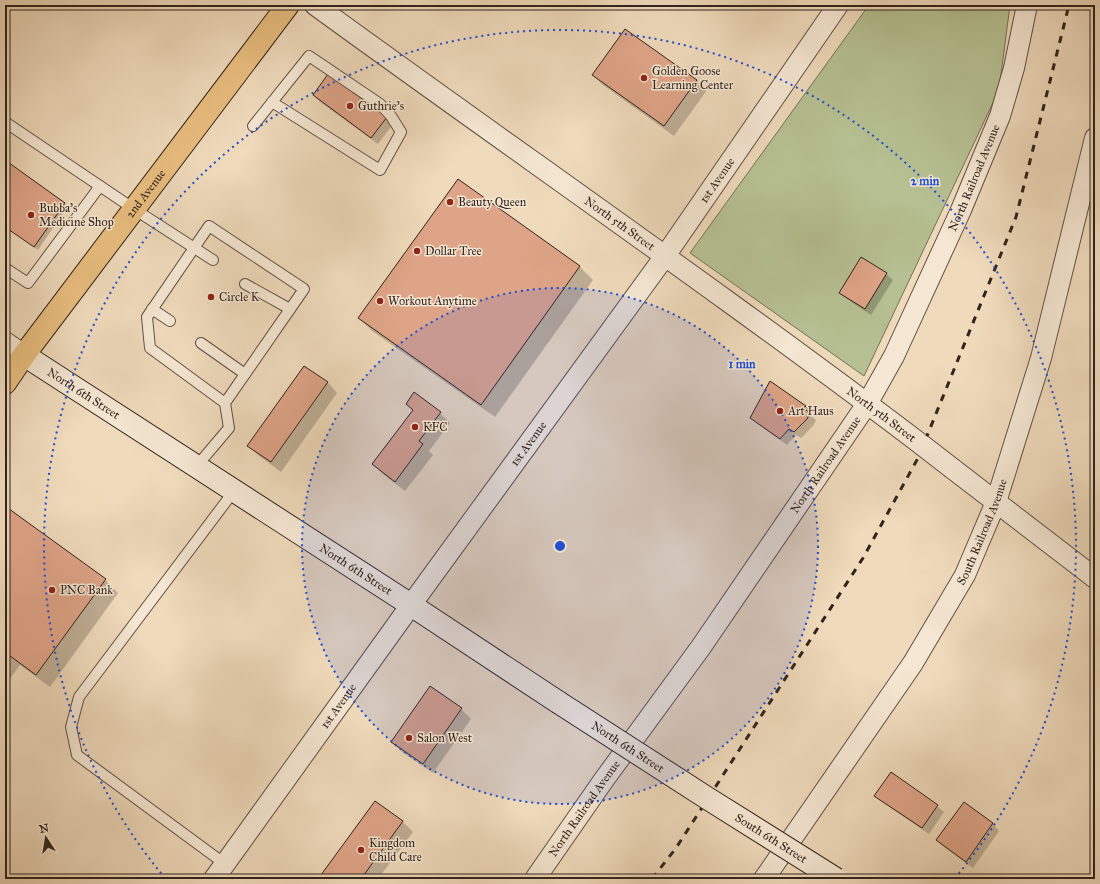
<svg xmlns="http://www.w3.org/2000/svg" width="1100" height="884" viewBox="0 0 1100 884" font-family="'IM FELL Great Primer',serif">
<style>
.green{fill:#b6c092;stroke:#747257}
.shadow{fill:#0003}
.building{fill:#dea487;stroke:#31231c}
.lines{fill:none;stroke-linecap:round;stroke-linejoin:round}
.lane-casing{stroke:#605144;stroke-width:12}
.street-casing{stroke:#605144;stroke-width:22}
.secondary-casing{stroke:#31231c;stroke-width:24}
.primary-casing{stroke:#31231c;stroke-width:24}
.lane{stroke:#f5e7d3;stroke-width:10}
.street{stroke:#f5e7d3;stroke-width:20}
.secondary{stroke:#f5e7d3;stroke-width:22}
.primary{stroke:#e8bd7e;stroke-width:22}
.rail{stroke:#31231c;stroke-width:3;stroke-dasharray:7 7;stroke-linecap:butt}
.street-bridge-casing{stroke:#605144;stroke-width:22;stroke-linecap:butt}
.secondary-bridge-casing{stroke:#31231c;stroke-width:24;stroke-linecap:butt}
.street-bridge{stroke:#f5e7d3;stroke-width:20}
.secondary-bridge{stroke:#f5e7d3;stroke-width:22}
.ring{fill:none;stroke:#1d4ed8;stroke-width:2;stroke-dasharray:2 4}
.poi-dot{fill:#8f2418;stroke:#f5e7d3;stroke-width:1.5}
.labels{text-anchor:middle;stroke-width:3;stroke-linejoin:round;paint-order:stroke}
.poi-label{font-size:12px;fill:#31231c;stroke:#f5e7d3;text-anchor:start}
.street-label{font-size:12px;fill:#31231c;stroke:#f5e7d3}
.centre{fill:#1d4ed8;stroke:#f5e7d3;stroke-width:2}
.ring-label{font-size:12px;text-anchor:middle;font-weight:bold;fill:#1d4ed8;stroke:#f5e7d3;stroke-width:3;stroke-linejoin:round;paint-order:stroke}
</style>
<rect width="100%" height="100%" fill="#efdabb"/>
<filter id="stains"><feTurbulence type="fractalNoise" baseFrequency=".005" numOctaves="4"/><feColorMatrix values="0 0 0 0 .2 0 0 0 0 .09 0 0 0 0 .02 0 0 0 .5 -.17"/></filter>
<radialGradient id="worn" r=".72"><stop offset=".6" stop-color="#630" stop-opacity="0"/><stop offset="1" stop-color="#630" stop-opacity=".3"/></radialGradient>
<polygon class="green" points="869,5 1010,5 999,90 864,376 690,253"/>
<g class="shadow">
<polygon points="593,75 697,80 707,90 674,136 603,85"/>
<polygon points="314,95 386,118 393,124 378,144 320,102"/>
<polygon points="5,161 67,207 38,250 5,227"/>
<polygon points="458,180 580,267 593,280 495,417 372,331 359,318"/>
<polygon points="886,274 893,280 871,315 847,299 840,293"/>
<polygon points="305,367 328,383 337,393 281,472 258,455 248,445"/>
<polygon points="770,382 806,406 812,413 810,415 816,420 813,426 801,438 796,435 787,445 758,424 751,418"/>
<polygon points="407,404 440,413 450,423 429,451 433,455 405,491 383,474 373,464 413,411"/>
<polygon points="5,507 105,580 118,593 50,687 20,665 10,679 5,675"/>
<polygon points="461,709 471,719 433,773 402,752 392,742"/>
<polygon points="876,795 937,806 944,812 929,834 882,802"/>
<polygon points="375,802 403,822 413,832 378,879 319,879"/>
<polygon points="964,804 993,824 999,831 973,868 944,847 937,840"/>
</g>
<g class="building">
<polygon points="625,29 697,80 664,126 592,75"/>
<polygon points="328,74 387,117 371,138 313,95"/>
<polygon points="5,160 65,203 34,247 5,227"/>
<polygon points="458,179 580,266 481,405 358,318"/>
<polygon points="861,257 887,273 865,309 839,293"/>
<polygon points="304,366 328,382 271,462 247,446"/>
<polygon points="770,381 806,406 803,408 810,413 807,419 794,432 789,429 780,439 750,418"/>
<polygon points="414,392 441,412 419,441 423,444 395,482 372,464 413,410 406,404"/>
<polygon points="5,506 106,579 36,675 6,653 5,654"/>
<polygon points="430,686 462,708 423,764 391,742"/>
<polygon points="891,772 938,805 922,828 874,796"/>
<polygon points="375,801 403,821 361,879 318,879"/>
<polygon points="964,802 993,823 966,862 936,840"/>
</g>
<g class="lines">
<defs>
<g id="lane">
<polyline points="5,122 134,209 213,260"/>
<polyline points="253,126 309,56 380,104 391,116 401,132 380,170 272,102"/>
<polyline points="5,268 28,283 100,186"/>
<polyline points="245,284 290,309"/>
<polyline points="152,309 170,321"/>
<polyline points="201,343 245,374"/>
<polyline points="196,467 229,428 225,403 304,289 209,226 147,317 150,348 225,403"/>
<polyline points="225,864 77,755 71,727 79,697 234,491"/>
</g>
<g id="street">
<path id="s1" d="M315 5C517 152 723 294 922 445"/>
<polyline points="5,342 24,355"/>
<polyline points="953,469 1095,578"/>
<path id="s2" d="M214 879 411 605 665 256 838 5"/>
<path id="s3" d="M535 879 603 781 701 647 867 404 894 356 961 210 1000 116 1014 68 1027 5"/>
<path id="s4" d="M764 879 913 663 965 575 996 502 1041 358 1095 138"/>
</g>
<g id="secondary">
<path id="s5" d="M24 355 411 605 558 702"/>
</g>
<g id="primary">
<path id="s6" d="M5 383 24 355 288 5"/>
</g>
</defs>
<use href="#lane" class="lane-casing"/>
<use href="#street" class="street-casing"/>
<use href="#secondary" class="secondary-casing"/>
<use href="#primary" class="primary-casing"/>
<use href="#lane" class="lane"/>
<use href="#street" class="street"/>
<use href="#secondary" class="secondary"/>
<use href="#primary" class="primary"/>
<polyline class="rail" points="652,879 676,848 863,558 918,458 1016,217 1069,5"/>
<defs>
<polyline id="street-bridge" points="922,445 953,469"/>
<g id="secondary-bridge">
<path id="s7" d="M558 702 707 798 836 879"/>
</g>
</defs>
<use href="#street-bridge" class="street-bridge-casing"/>
<use href="#secondary-bridge" class="secondary-bridge-casing"/>
<use href="#street-bridge" class="street-bridge"/>
<use href="#secondary-bridge" class="secondary-bridge"/>
</g>
<circle cx="560" cy="546" r="258" fill="#1d4ed8" fill-opacity=".12"/>
<g class="ring">
<circle cx="560" cy="546" r="258"/>
<path d="M165 878A516 516 0 1 1 955 878"/>
</g>
<g class="poi-dot">
<circle cx="644" cy="78" r="4"/>
<circle cx="350" cy="106" r="4"/>
<circle cx="450" cy="202" r="4"/>
<circle cx="31" cy="215" r="4"/>
<circle cx="417" cy="251" r="4"/>
<circle cx="211" cy="297" r="4"/>
<circle cx="380" cy="301" r="4"/>
<circle cx="780" cy="411" r="4"/>
<circle cx="415" cy="427" r="4"/>
<circle cx="52" cy="590" r="4"/>
<circle cx="409" cy="738" r="4"/>
<circle cx="361" cy="850" r="4"/>
</g>
<g class="labels">
<g class="poi-label">
<text x="652" y="75">Golden Goose<tspan x="652" dy="14">Learning Center</tspan></text>
<text x="358" y="110">Guthrie's</text>
<text x="458" y="206">Beauty Queen</text>
<text x="39" y="212">Bubba's<tspan x="39" dy="14">Medicine Shop</tspan></text>
<text x="425" y="255">Dollar Tree</text>
<text x="219" y="301">Circle K</text>
<text x="388" y="305">Workout Anytime</text>
<text x="788" y="415">Art Haus</text>
<text x="423" y="431">KFC</text>
<text x="60" y="594">PNC Bank</text>
<text x="417" y="742">Salon West</text>
<text x="369" y="847">Kingdom<tspan x="369" dy="14">Child Care</tspan></text>
</g>
<g class="street-label">
<text dy="4" stroke="none"><textPath href="#s3" startOffset="830">North Railroad Avenue</textPath></text>
<text dy="4" stroke="none"><textPath href="#s2" startOffset="861">1st Avenue</textPath></text>
<text dy="4" stroke="none"><textPath href="#s6" startOffset="236">2nd Avenue</textPath></text>
<text dy="4" stroke="none"><textPath href="#s1" startOffset="375">North 5th Street</textPath></text>
<text dy="4" stroke="none"><textPath href="#s5" startOffset="71">North 6th Street</textPath></text>
<text dy="4" stroke="none"><textPath href="#s1" startOffset="699">North 5th Street</textPath></text>
<text dy="4" stroke="none"><textPath href="#s2" startOffset="537">1st Avenue</textPath></text>
<text dy="4" stroke="none"><textPath href="#s3" startOffset="506">North Railroad Avenue</textPath></text>
<text dy="4" stroke="none"><textPath href="#s4" startOffset="411">South Railroad Avenue</textPath></text>
<text dy="4" stroke="none"><textPath href="#s5" startOffset="395">North 6th Street</textPath></text>
<text dy="4" stroke="none"><textPath href="#s2" startOffset="213">1st Avenue</textPath></text>
<text dy="4" stroke="none"><textPath href="#s7" startOffset="83">North 6th Street</textPath></text>
<text dy="4" stroke="none"><textPath href="#s3" startOffset="86">North Railroad Avenue</textPath></text>
<text dy="4" stroke="none"><textPath href="#s7" startOffset="253">South 6th Street</textPath></text>
</g>
</g>
<circle cx="560" cy="546" r="6" class="centre"/>
<g class="ring-label">
<text x="925" y="185">2 min</text>
<text x="742" y="368">1 min</text>
</g>
<rect width="1100" height="884" fill="none" stroke="#efdabb" stroke-width="20"/>
<rect x="6" y="6" width="1088" height="872" fill="none" stroke="#31231c" stroke-width="2"/>
<rect x="10" y="10" width="1080" height="864" fill="none" stroke="#31231c"/>
<g transform="translate(46 838) rotate(348)" stroke="#f5e7d3" stroke-width="3" paint-order="stroke">
<path d="M0-3L7 15L0 10L-7 15Z" fill="#31231c"/>
<text y="-6" font-size="11" font-weight="bold" text-anchor="middle" fill="#31231c">N</text>
</g>
<rect width="100%" height="100%" filter="url(#stains)"/>
<rect width="100%" height="100%" fill="url(#worn)"/>
</svg>
